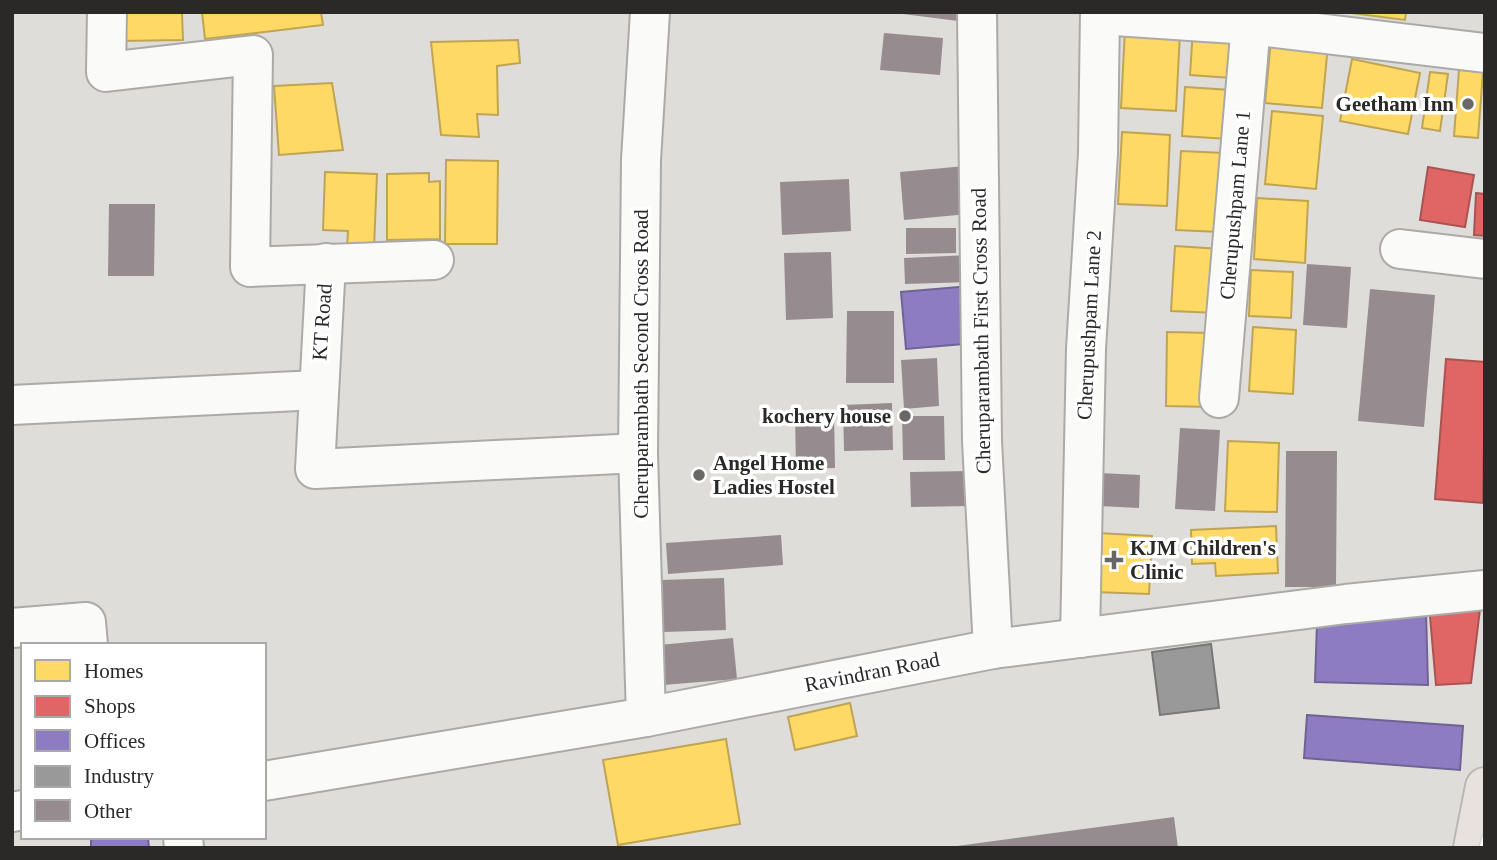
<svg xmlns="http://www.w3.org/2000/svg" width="1497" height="860" viewBox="0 0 1497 860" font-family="'Times New Roman',serif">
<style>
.homes{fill:#ffd966;stroke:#bfa453;stroke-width:2}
.shops{fill:#e06666;stroke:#a95453;stroke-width:2}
.offices{fill:#8e7cc3;stroke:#706394;stroke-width:2}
.industry{fill:#999;stroke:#787777;stroke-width:2}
.building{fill:#968c8f}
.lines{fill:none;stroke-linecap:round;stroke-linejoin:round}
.minor-casing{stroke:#abaaa7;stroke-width:42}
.major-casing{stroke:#b9b8b6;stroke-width:42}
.minor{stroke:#fafaf9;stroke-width:38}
.major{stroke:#e8e2df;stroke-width:38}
.rail-casing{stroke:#d1d1d1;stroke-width:8}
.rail{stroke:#fff;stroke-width:5;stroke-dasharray:16;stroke-linecap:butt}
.poi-dot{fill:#696866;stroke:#fff;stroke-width:2.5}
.labels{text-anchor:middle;stroke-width:7;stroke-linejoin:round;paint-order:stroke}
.poi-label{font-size:21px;font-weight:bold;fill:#2a2927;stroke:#fff;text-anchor:end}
.street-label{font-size:21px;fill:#2a2927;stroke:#fff}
</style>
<rect width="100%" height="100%" fill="#dfddda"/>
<g class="homes">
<polygon points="117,12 182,12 183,40 117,41"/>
<polygon points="202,12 321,12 323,25 205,39"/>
<polygon points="1343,12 1406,12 1405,20"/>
<polygon points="1125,29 1180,32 1176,111 1121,108"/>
<polygon points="1193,29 1235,31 1232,78 1190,75"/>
<polygon points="518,40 520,63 497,66 498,115 477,114 479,137 441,135 431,42"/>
<polygon points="1271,40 1328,45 1322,108 1265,103"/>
<polygon points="1352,59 1420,73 1408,134 1340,121"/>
<polygon points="1459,70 1483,72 1478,138 1454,136"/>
<polygon points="1430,72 1448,74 1440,131 1422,128"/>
<polygon points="332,83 343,150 279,155 274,86"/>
<polygon points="1185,87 1231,90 1228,139 1182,136"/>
<polygon points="1272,111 1323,116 1316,189 1265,184"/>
<polygon points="1122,132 1170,135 1167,206 1118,204"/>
<polygon points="1181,151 1224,153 1220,232 1176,230"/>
<polygon points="446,160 498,161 497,244 445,244"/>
<polygon points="325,172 377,174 374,248 347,247 348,231 323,230"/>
<polygon points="429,173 429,182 440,181 440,239 387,240 387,174"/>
<polygon points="1257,198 1308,201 1305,263 1254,259"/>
<polygon points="1175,246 1221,249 1217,313 1171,311"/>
<polygon points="1251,270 1293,272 1291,318 1249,316"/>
<polygon points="1253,327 1296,330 1293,394 1249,391"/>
<polygon points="1167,332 1212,333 1211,407 1166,406"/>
<polygon points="1228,441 1279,443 1277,512 1225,511"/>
<polygon points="1276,526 1278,573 1216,576 1215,563 1192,564 1191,530"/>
<polygon points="1097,533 1152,536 1149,594 1094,592"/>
<polygon points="850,703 857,736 795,750 788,717"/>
<polygon points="726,739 740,824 618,845 603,760"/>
</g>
<g class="shops">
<polygon points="1428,167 1474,175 1465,227 1420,220"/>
<polygon points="1476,193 1485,194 1485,236 1474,235"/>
<polygon points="1446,359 1485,362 1483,503 1435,499"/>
<polygon points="1481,601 1471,683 1436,685 1429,605"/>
</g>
<g class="offices">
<polygon points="970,286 975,343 906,349 901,292"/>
<polygon points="1426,612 1428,685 1315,682 1317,623"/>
<polygon points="1307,715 1463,726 1460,770 1304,758"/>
<polygon points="91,837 148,837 149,848 91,848"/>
</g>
<polygon class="industry" points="1211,644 1219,708 1160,715 1152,652"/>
<g class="building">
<polygon points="887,12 959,12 958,21"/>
<polygon points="884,33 943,38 940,75 880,70"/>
<polygon points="965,166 968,214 904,220 900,172"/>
<polygon points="849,179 851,231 782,235 780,182"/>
<polygon points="109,204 155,204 154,276 108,276"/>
<polygon points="906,228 956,228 956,253 906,254"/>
<polygon points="831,252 833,318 786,320 784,253"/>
<polygon points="970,255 971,282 905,284 904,258"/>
<polygon points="1307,264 1351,267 1347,328 1303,325"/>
<polygon points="1370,289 1435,295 1424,427 1358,421"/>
<polygon points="847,311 894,311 894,383 846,383"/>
<polygon points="937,358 939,406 904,409 901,360"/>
<polygon points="892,403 893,450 844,451 843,405"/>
<polygon points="795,413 834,413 835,468 796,469"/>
<polygon points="902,416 944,416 945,460 903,460"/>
<polygon points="1180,428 1220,430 1215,511 1175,509"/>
<polygon points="1286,451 1337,451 1336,587 1285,587"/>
<polygon points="971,471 971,506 911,507 910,472"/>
<polygon points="1100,473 1140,475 1139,508 1099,506"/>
<polygon points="781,535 783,565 668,574 666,543"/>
<polygon points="724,578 726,630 664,632 661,580"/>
<polygon points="733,638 737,679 663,685 659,645"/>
<polygon points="1174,817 1178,848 957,848 957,846"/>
</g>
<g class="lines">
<defs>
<g id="minor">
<polyline points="107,12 106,72 253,55 250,267 434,260"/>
<polyline points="977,12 982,441 993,649"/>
<polyline points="1100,15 1250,25 1485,53"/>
<polyline points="1400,249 1485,259"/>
<polyline points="326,263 315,469 638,453"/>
<polyline points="1219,398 1252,12"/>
<polyline points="12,405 318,390"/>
<polyline points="12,628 86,622 88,645"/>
<polyline points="1080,638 1086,349 1098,153 1100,12"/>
<polyline points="646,717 638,453 641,160 650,12"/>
<polyline points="264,781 646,717 993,649 1346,604 1485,590"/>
<polyline points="12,812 23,810"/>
<polyline points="183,837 184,848"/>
</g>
<polyline id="major" points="1473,848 1485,787"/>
</defs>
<use href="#minor" class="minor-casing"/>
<use href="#major" class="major-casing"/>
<use href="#minor" class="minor"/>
<use href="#major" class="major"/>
<defs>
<polyline id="rail" points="1482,848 1485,837"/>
</defs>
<use href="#rail" class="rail-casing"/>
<use href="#rail" class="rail"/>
</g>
<g class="poi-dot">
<circle cx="1468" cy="104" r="7"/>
<circle cx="905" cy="416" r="7"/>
<circle cx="699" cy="475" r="7"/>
<path d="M1110.5 549.5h7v7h7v7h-7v7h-7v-7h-7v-7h7z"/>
</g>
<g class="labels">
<g class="poi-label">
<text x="1454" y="111">Geetham Inn</text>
<text x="891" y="423">kochery house</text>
<text x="713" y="470" text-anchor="start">Angel Home<tspan x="713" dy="24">Ladies Hostel</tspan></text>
<text x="1130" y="555" text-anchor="start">KJM Children's<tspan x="1130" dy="24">Clinic</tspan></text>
</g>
<g class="street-label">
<text transform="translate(1235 205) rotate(-85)" y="7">Cherupushpam Lane 1</text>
<text transform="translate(322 322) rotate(-86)" y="7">KT Road</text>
<text transform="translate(1089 325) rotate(-87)" y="7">Cherupushpam Lane 2</text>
<text transform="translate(981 331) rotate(-91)" y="7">Cheruparambath First Cross Road</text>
<text transform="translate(641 364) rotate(-90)" y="7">Cheruparambath Second Cross Road</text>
<text transform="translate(872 672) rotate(-11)" y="7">Ravindran Road</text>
</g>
</g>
<rect width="1497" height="860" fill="none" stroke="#2a2927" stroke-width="28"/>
<rect x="21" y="643" width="245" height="196" fill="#ffffff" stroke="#aaa9a9" stroke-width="2"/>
<rect x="35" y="660" width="35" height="21" fill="#ffd966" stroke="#aaa9a9" stroke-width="2"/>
<text x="84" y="678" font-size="21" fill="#2a2927">Homes</text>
<rect x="35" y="696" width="35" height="21" fill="#e06666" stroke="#aaa9a9" stroke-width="2"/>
<text x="84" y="713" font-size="21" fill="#2a2927">Shops</text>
<rect x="35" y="730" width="35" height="21" fill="#8e7cc3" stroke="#aaa9a9" stroke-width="2"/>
<text x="84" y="748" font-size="21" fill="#2a2927">Offices</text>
<rect x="35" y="766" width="35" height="21" fill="#999999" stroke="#aaa9a9" stroke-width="2"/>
<text x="84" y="783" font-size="21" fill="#2a2927">Industry</text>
<rect x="35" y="800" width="35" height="21" fill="#968c8f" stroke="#aaa9a9" stroke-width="2"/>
<text x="84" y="818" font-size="21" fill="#2a2927">Other</text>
</svg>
